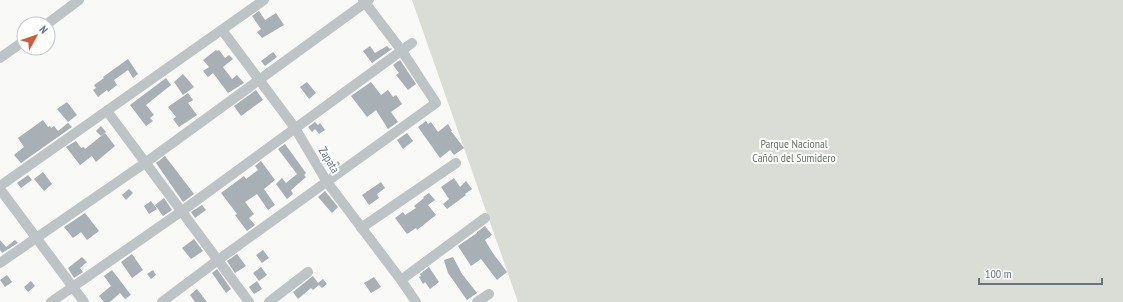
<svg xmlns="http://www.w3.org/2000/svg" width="1123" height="302" viewBox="0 0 1123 302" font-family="'PT Sans Narrow',sans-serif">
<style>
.green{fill:#d9ddd6}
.building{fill:#a8afb5}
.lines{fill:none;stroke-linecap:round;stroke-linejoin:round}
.minor{stroke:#bec3c6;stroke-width:10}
.labels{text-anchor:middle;stroke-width:4;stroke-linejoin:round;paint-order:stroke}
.park-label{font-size:12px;fill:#687765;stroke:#fff}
.street-label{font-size:12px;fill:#66757f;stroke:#fff}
</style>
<rect width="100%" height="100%" fill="#f9f9f7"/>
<polygon class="green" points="412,0 1123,0 1123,302 518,302"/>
<g class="building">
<polygon points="259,11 265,20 276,13 284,25 262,38 257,32 261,29 252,16"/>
<polygon points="370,46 375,53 387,46 390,49 391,48 392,49 372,63 363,51"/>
<polygon points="216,50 217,51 219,50 225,58 229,55 233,59 223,67 232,79 237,75 244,83 228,93 213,73 208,77 203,71 209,67 203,60"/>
<polygon points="273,52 277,57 265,66 261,61"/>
<polygon points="128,59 138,74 133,78 128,70 114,80 117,85 108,92 107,90 98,97 93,90 96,88 94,85 104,78 103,77"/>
<polygon points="400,60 416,84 408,90 396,75 399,73 393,65"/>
<polygon points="183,74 194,87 183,95 174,82"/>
<polygon points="166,78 171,85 146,105 154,115 150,118 153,121 146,126 130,105"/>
<polygon points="307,82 316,93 309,99 300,87"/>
<polygon points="371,82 381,95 388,90 393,97 396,95 402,104 391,112 398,122 388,129 376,110 367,117 351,96"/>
<polygon points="256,90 263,100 241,116 234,106"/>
<polygon points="188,93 193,100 188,103 197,115 179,127 173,119 176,117 168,107"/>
<polygon points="67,102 77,115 68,122 57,109"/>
<polygon points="43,120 48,127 50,126 51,128 54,126 58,131 68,123 72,127 21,163 14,155 24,147 18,138"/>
<polygon points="426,121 428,124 431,122 438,132 448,124 452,131 451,131 464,148 454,155 450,150 440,158 418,127"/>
<polygon points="315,122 318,125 320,123 325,130 319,134 315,129 312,132 308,127"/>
<polygon points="101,126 106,132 101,136 96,131"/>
<polygon points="105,133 115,146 96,162 92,156 80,165 66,147 76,141 81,148 84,147 85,149"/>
<polygon points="407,133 413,141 403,149 397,140"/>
<polygon points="285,144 306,173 304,175 306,177 291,190 293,194 287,199 276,184 282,178 286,183 297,174 278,149"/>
<polygon points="326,151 336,163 338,161 340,164 330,171 320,157"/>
<polygon points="165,156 194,194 183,202 156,163"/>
<polygon points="261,161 275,180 264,189 275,205 268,210 257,194 245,202 254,214 249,218 255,225 247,231 235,215 237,214 221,193 244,176 246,179 258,170 255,166"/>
<polygon points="43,172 52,184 44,191 34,179"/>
<polygon points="28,175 32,180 21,188 17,183"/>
<polygon points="454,178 460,187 466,181 472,189 465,194 466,195 447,209 443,204 449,199 441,187"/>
<polygon points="381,182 385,188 377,194 379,198 369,205 362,195"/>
<polygon points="129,189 133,193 126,200 122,195"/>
<polygon points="325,191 338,207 332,213 318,197"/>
<polygon points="429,193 435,200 428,205 436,215 417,230 416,228 407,234 395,218 403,212 405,215 416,208 414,206 424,198 423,197"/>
<polygon points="164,198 172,210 163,216 155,205"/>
<polygon points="151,201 157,209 149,214 144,206"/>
<polygon points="202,205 206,210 195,218 191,212"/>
<polygon points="85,213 99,231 87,240 81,232 73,238 64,227"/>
<polygon points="485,226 492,235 485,240 492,252 507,272 497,280 481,259 471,266 458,246 477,233 477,232"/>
<polygon points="194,239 203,251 191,259 182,248"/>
<polygon points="0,240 6,247 15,240 18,243 2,253 0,250"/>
<polygon points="263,250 269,258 262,263 256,255"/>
<polygon points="132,254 143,270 132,278 121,262"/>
<polygon points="237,254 246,266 235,273 227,261"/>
<polygon points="82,257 87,262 80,268 83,272 74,278 68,268"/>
<polygon points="453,257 462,274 477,293 467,300 448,273 444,260"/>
<polygon points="261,267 267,275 259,281 253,273"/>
<polygon points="429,267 439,282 430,289 425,282 423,284 419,277 421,276 420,274"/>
<polygon points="217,269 231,289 226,293 212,273"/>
<polygon points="112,270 131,295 125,299 120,293 110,302 104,302 99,296 111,286 104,276"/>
<polygon points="153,270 156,275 151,279 147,274"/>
<polygon points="7,275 12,282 5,287 0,280"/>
<polygon points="313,276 318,283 323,279 327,284 322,288 319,285 313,290 311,288 298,299 293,292"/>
<polygon points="374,277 381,287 371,293 364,283"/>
<polygon points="31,281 35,286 28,292 24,287"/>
<polygon points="257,281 262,289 254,294 249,287"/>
<polygon points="197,289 207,302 195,302 190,295"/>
</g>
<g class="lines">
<g class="minor">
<polyline points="47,24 79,0"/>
<polyline points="222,30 295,128 327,182 401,280 416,302"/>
<polyline points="0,58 24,41"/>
<polyline points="107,111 249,302"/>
<polyline points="0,186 264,0"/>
<polyline points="0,189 84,302"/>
<polyline points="361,228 456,163"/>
<polyline points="0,263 145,163 369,0"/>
<polyline points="401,280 485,218"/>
<polyline points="51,302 182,211 412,43"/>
<polyline points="162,302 218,260 436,103 402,51 363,0"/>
<polyline points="269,302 308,272"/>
<polyline points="477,302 489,294"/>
</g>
</g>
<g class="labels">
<g class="park-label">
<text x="794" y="148">Parque Nacional<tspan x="794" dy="14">Cañón del Sumidero</tspan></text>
</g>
<g class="street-label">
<text transform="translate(329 160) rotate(58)" y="4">Zapata</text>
</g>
</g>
<g transform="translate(36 36) rotate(50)"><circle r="19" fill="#ffffff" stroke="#c2c8cc"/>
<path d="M0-3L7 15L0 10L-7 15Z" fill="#d35b3c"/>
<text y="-6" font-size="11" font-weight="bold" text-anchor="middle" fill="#66757f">N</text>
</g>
<path d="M979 278v6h123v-6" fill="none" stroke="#66757f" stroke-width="2"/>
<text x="985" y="278" font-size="12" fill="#66757f" stroke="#ffffff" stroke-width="3" paint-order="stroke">100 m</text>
</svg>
